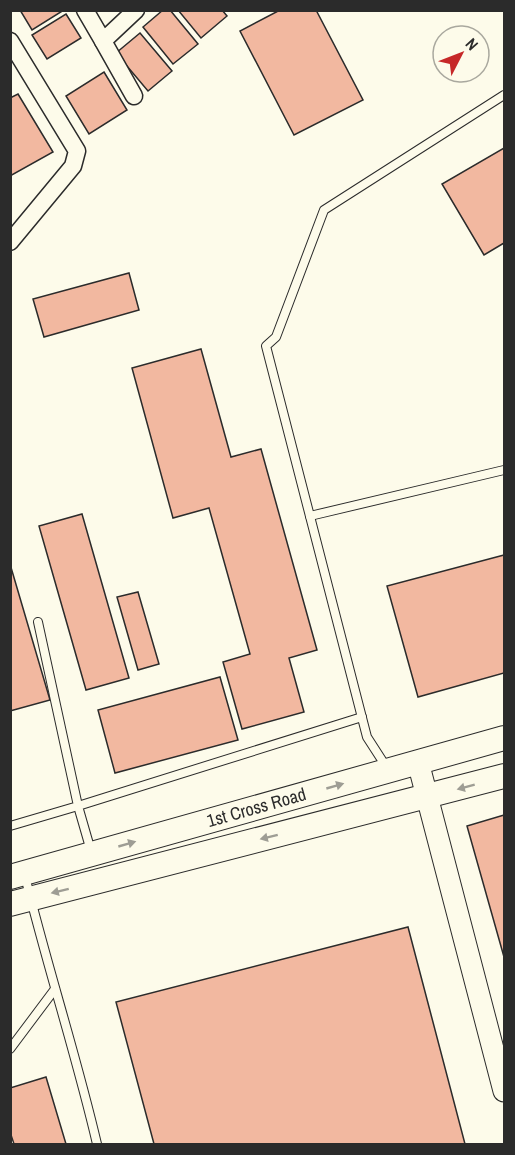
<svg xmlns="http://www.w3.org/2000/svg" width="515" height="1155" viewBox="0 0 515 1155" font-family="'Archivo Narrow',sans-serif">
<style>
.building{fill:#f2b8a0;stroke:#2b2b2b;stroke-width:1.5}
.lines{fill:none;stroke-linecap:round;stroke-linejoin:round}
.service-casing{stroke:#2b2b2b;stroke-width:10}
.minor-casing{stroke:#2b2b2b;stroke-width:19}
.tertiary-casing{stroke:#2b2b2b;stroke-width:23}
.secondary-casing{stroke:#2b2b2b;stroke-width:26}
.service{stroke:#fdfbea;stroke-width:8}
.minor{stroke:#fdfbea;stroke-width:16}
.tertiary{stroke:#fdfbea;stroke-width:21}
.secondary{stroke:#fdfbea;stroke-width:24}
.oneway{fill:#9e9d94}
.labels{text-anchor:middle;stroke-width:4.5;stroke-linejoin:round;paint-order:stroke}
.street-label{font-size:18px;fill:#2b2b2b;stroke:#fdfbea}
</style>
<rect width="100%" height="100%" fill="#fdfbea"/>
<g class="building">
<polygon points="20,10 64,10 32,30"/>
<polygon points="163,10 170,10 198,44 173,64 143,27"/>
<polygon points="178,10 222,10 227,16 201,38"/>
<polygon points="280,10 316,10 363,100 294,135 240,31"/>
<polygon points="66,14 81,38 47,59 32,35"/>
<polygon points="140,33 172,71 148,91 116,53"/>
<polygon points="104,72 127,110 89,134 66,96"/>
<polygon points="18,94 53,152 10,176 10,98"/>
<polygon points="504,148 504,243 484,255 442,184"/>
<polygon points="129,273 139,310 44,337 33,299"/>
<polygon points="201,349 231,457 261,449 317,650 289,658 304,712 242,729 223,662 250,654 209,508 173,518 132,368"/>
<polygon points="82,514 129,678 86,690 39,526"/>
<polygon points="504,555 504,673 418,697 387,586"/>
<polygon points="10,564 50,700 10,711"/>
<polygon points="138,592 159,664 138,670 117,597"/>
<polygon points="220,677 238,740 115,773 98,710"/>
<polygon points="504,815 504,957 467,826"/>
<polygon points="408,927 465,1144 154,1144 116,1002"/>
<polygon points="46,1077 66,1144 14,1144 10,1132 10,1088"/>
</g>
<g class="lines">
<defs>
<g id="service">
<polyline points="310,516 504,470"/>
<polyline points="387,768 367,737 266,346 276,337 324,210 504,95"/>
<polyline points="10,826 78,806 38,622"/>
<polyline points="91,851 78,806 362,717"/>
<path d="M25 876C47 966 76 1054 97 1144"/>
<polyline points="10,1049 55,989"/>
</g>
<g id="minor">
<polyline points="85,10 103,41 136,10"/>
<polyline points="10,41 77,151 73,166 10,242"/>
<polyline points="103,41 134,96"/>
</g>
<polyline id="tertiary" points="418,762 504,1091"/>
<g id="secondary">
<path id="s1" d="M10 877 504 738"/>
<polyline points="10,904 504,776"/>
</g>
</defs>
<use href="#service" class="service-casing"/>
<use href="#minor" class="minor-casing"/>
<use href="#tertiary" class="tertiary-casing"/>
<use href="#secondary" class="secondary-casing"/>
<use href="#service" class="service"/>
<use href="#minor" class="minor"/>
<use href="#tertiary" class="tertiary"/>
<use href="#secondary" class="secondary"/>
</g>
<defs><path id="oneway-solid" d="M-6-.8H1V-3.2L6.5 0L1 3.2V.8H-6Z" transform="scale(1.5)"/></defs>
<g class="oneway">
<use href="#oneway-solid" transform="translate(335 786) rotate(-16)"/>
<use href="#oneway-solid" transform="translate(466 787) rotate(165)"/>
<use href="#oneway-solid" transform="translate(269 837) rotate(166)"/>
<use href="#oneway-solid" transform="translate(127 844) rotate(-16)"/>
<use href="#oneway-solid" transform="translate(60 891) rotate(166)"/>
</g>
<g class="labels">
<g class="street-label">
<text dy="6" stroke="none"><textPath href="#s1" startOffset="256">1st Cross Road</textPath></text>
</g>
</g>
<rect width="515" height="1155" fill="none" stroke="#2b2b2b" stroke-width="24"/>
<g transform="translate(461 54) rotate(48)"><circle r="28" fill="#fdfbea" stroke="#a9a89e" stroke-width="1.5"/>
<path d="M0-4.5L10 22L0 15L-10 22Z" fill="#c62828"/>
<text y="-9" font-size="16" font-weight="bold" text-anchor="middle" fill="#2b2b2b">N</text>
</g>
</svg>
